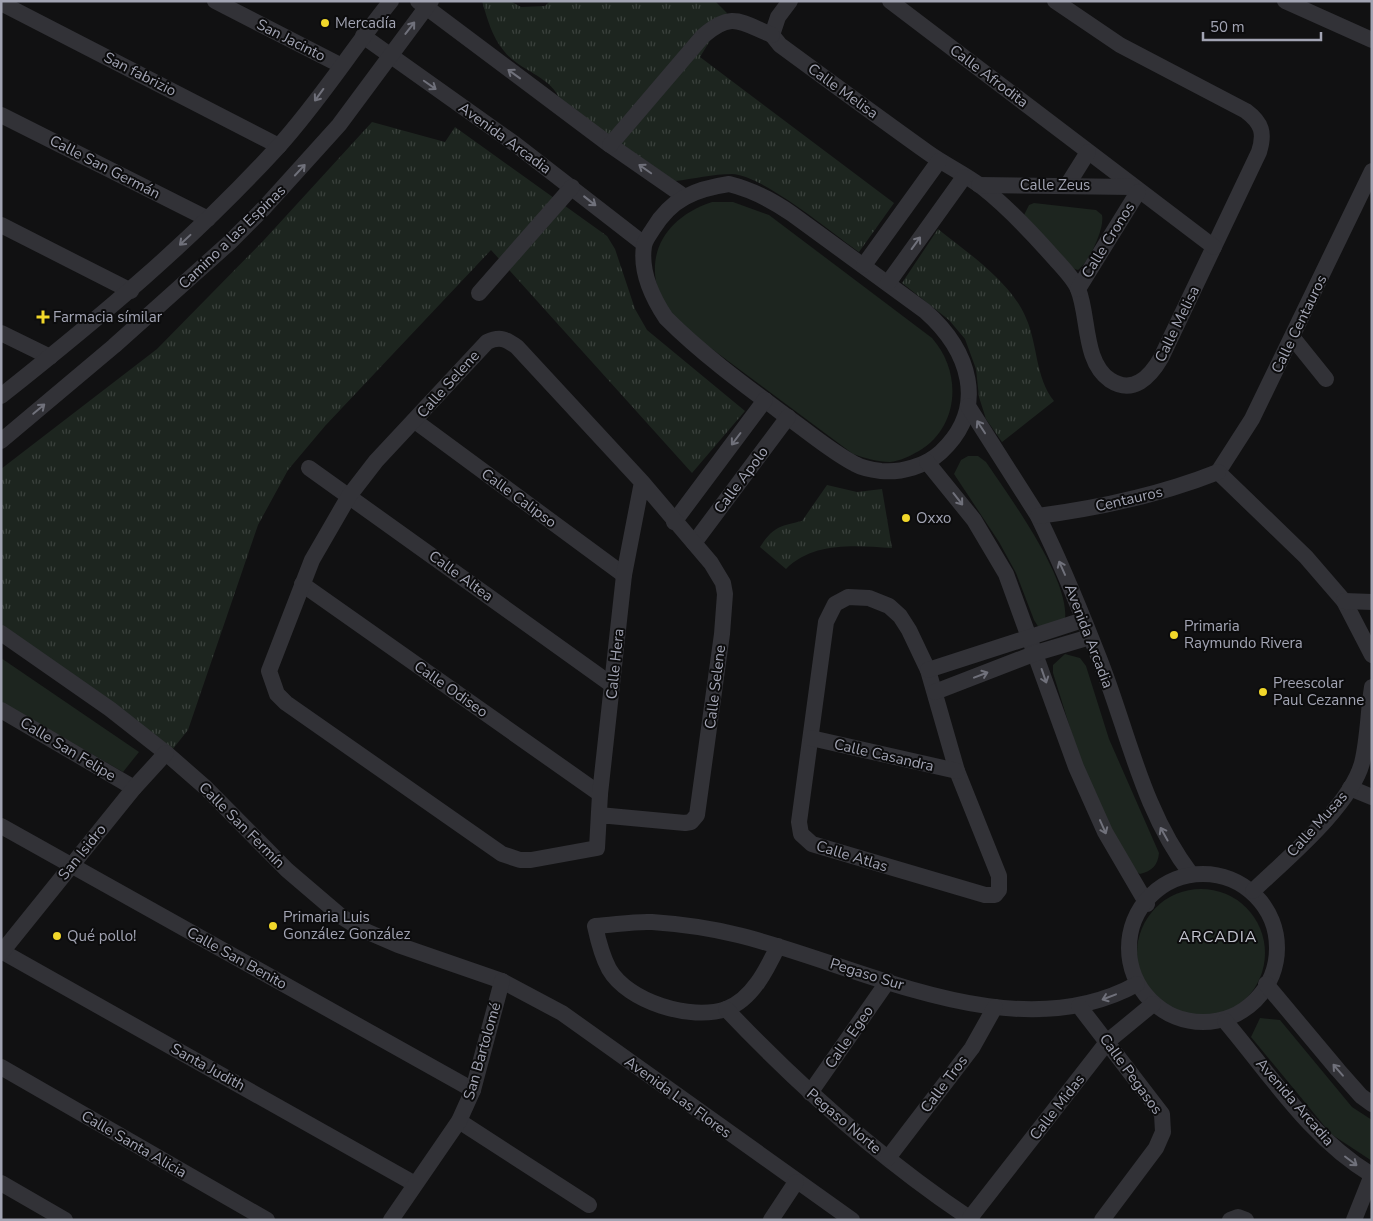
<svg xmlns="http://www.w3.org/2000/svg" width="1373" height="1221" viewBox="0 0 1373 1221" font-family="'Nunito Sans',sans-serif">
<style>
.grass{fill:url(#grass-tufts)}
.green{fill:#1d251f}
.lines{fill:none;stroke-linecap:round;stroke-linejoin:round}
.minor{stroke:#323237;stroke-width:16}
.oneway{stroke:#70717b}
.poi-dot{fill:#f1d72a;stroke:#0c0c0d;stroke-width:2}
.labels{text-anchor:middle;stroke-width:4;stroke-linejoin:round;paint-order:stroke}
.poi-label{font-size:15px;fill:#a2a4b3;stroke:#0c0c0d;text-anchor:start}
.street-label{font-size:15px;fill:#a2a4b3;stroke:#0c0c0d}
.neighbourhood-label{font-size:16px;letter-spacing:1px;fill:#c3c4cf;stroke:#0c0c0d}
</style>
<defs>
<pattern id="grass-tufts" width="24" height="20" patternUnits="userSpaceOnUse" patternTransform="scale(1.25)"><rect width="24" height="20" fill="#1d251f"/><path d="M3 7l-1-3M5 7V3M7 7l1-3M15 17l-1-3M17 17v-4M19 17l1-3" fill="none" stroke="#3b423d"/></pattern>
</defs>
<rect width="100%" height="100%" fill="#111112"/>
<g class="grass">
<path d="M482 1H510L521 7 545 6 550 1H715L727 13 700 57 894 203 859 252C832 233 763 175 732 174 713 174 693 179 675 181L561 102C551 75 520 72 504 51 492 37 487 18 482 1Z"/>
<polygon points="372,122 445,142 455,127 607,236 615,249 635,309 647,330 745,411 692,473 491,250 325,426 288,470 258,525 188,730 172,750 1,629 1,469 157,349 264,240"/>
<path d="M938 229C968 253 1011 282 1026 318 1038 345 1035 377 1054 401L1002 442 986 419 979 397 976 369 965 339 949 320 902 283Z"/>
<path d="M827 485 857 492 882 489 892 548C856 546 814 541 786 569L760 547C773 527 780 526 802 521Z"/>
</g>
<g class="green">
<path d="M712 202H733L769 215 932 338C962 372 960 426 919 451 910 456 900 461 890 462 877 462 865 458 853 454L673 320C638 270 655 221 712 202Z"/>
<path d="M1034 203 1096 210 1102 215C1105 228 1089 262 1078 270L1071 268 1024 215 1029 205Z"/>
<path d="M968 456H978L986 462C1009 496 1070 579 1065 619L1039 628 1034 620 1016 573 999 542 954 474 961 460Z"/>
<path d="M1065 654 1080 658 1086 666 1109 739 1159 853C1158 865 1152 871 1140 874L1125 864 1080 760 1053 673V665Z"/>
<polygon points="1,658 139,752 123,772 1,702"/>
<circle cx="1201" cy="953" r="64"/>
<polygon points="1260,1018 1280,1020 1352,1107 1372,1120 1372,1161 1331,1134 1251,1037"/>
</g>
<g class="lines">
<g class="minor">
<polyline points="215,1 340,65"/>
<polyline points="418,1 610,145 685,197"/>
<path d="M790 1 778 17 772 35 780 45C829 81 878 117 927 152 945 165 965 174 982 187 1009 208 1032 233 1055 259 1062 267 1074 279 1078 289 1089 315 1083 362 1110 380 1133 395 1150 377 1161 358L1259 152C1265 133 1262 123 1246 111L1120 45 1055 1"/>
<polyline points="890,1 1214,247"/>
<polyline points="1285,1 1372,40"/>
<polyline points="1,3 279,146"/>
<polyline points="363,36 515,144 644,244"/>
<polyline points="1,115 208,219"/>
<path d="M610 145 703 36C732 11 740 22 772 35"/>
<path d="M729 184C753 190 772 200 792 214L925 311C969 350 989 407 941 452 926 466 901 473 881 471 873 470 862 468 855 464 832 452 811 434 790 419 747 387 703 355 666 318 652 297 640 272 644 246 645 240 650 234 653 229 671 199 695 189 729 184Z"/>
<polyline points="1068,184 1088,152"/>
<polyline points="979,185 1132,187"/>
<polyline points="1,225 131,291"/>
<polyline points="864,265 939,161"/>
<polyline points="888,283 964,177"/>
<polyline points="1078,289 1138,192"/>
<polyline points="479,293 572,187"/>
<polyline points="1,333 50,357"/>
<polyline points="1293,338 1326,379"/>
<path d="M1 396C98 319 193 240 277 148 319 102 352 49 391 1"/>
<path d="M968 406 1038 516 1047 535C1066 575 1083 617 1099 658 1128 731 1142 810 1191 874"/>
<polyline points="415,421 624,575"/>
<polyline points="1,441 114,346 229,243 264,208 339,125 431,1"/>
<polyline points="927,462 974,520 1006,574 1076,767 1105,832 1147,904"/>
<polyline points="309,468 612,685"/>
<polyline points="1218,472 1252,419 1372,171"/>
<polyline points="1218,472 1306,557 1344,601 1372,655"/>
<path d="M1038 516C1099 508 1160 495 1218 472"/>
<polyline points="674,522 765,400"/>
<polyline points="694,543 788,417"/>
<polyline points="302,584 600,794"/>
<polygon points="848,597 869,598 889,606 900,616 909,630 928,670 957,771 999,876 999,890 995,895 985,895 812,844 801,834 799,822 826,622 835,604"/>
<polyline points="1344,601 1372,602"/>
<polyline points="1,633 110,709 166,753 206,788 287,870 342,917 361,929 398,945 502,981 562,1013 852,1220"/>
<polyline points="928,670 1083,620"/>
<polyline points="935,692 1036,653 1090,637"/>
<polyline points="1,710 134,788"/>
<polyline points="811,738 957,771"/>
<polyline points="1350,788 1372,797"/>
<path d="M599 815 685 823 691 822 697 815 722 634 725 594 723 583 711 563 642 482 517 347C506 339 500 336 487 342L376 461 349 496 312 560 269 671 277 694 286 703 502 854 520 860H531L597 848 600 794 624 575 642 482"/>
<polyline points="1,826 473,1090"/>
<circle cx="1203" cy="948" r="74"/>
<path d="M1253 891C1285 860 1350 807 1362 763 1368 739 1368 712 1372 687"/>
<path d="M778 946C767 969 752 1000 726 1009 691 1021 628 1002 609 969 602 956 598 940 595 926 614 925 634 921 652 922 681 924 710 928 738 935 861 965 1014 1052 1137 984"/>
<polyline points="1,951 415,1184"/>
<polyline points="1,953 134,788 166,753"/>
<polyline points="1266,984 1338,1070 1361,1096 1372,1104"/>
<polyline points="1079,1006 1162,1114 1163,1132 1156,1148 1102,1220"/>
<path d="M726 1009C800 1087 882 1160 972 1220"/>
<path d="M1225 1021C1270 1074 1311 1139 1372 1175L1354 1220"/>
<polyline points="1,1067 267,1220"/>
<polyline points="810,1093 888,981"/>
<polyline points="459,1121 589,1205"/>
<polyline points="888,1158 972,1048 995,1007"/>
<polyline points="1,1183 65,1220"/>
<polyline points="970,1218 1108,1041 1153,1004"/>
<polyline points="391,1220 459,1121 473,1090 502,981"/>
<polyline points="771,1220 796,1182"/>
<polyline points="1230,1220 1238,1217 1246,1220"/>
</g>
</g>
<defs><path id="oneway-shaft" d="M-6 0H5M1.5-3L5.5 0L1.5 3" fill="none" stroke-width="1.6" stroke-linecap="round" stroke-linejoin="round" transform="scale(1.25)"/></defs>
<g class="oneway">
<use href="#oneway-shaft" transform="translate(410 28) rotate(-52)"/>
<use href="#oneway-shaft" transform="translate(514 74) rotate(-144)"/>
<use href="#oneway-shaft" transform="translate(430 85) rotate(35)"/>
<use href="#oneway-shaft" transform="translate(319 95) rotate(126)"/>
<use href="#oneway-shaft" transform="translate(645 169) rotate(-145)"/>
<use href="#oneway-shaft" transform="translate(300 170) rotate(-47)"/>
<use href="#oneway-shaft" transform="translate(590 201) rotate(38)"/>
<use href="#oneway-shaft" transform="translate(185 240) rotate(137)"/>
<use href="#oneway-shaft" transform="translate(916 243) rotate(-54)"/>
<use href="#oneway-shaft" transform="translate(39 409) rotate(-40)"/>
<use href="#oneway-shaft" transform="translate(981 427) rotate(-123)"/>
<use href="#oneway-shaft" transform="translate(736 439) rotate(127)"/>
<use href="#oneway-shaft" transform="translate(958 499) rotate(52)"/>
<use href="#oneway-shaft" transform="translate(1062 568) rotate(-114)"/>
<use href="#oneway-shaft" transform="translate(981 675) rotate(-21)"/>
<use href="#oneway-shaft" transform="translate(1044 676) rotate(71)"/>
<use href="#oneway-shaft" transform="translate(1103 827) rotate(66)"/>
<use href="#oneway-shaft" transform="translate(1164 834) rotate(-119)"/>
<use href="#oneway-shaft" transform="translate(1109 997) rotate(159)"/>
<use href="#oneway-shaft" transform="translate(1338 1070) rotate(-131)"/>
<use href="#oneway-shaft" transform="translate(1351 1161) rotate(37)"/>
</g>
<g class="poi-dot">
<circle cx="325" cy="23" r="5"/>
<path d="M40.5 309.5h5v5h5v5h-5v5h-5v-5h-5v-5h5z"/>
<circle cx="906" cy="518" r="5"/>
<circle cx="1174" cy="635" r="5"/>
<circle cx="1263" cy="692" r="5"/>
<circle cx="273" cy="926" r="5"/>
<circle cx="57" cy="936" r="5"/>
</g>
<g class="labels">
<g class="poi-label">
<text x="335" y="28">Mercadía</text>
<text x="53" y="322">Farmacia símilar</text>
<text x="916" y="523">Oxxo</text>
<text x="1184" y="631">Primaria<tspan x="1184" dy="17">Raymundo Rivera</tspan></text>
<text x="1273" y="688">Preescolar<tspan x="1273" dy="17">Paul Cezanne</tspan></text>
<text x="283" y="922">Primaria Luis<tspan x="283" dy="17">González González</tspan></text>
<text x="67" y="941">Qué pollo!</text>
</g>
<g class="street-label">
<text transform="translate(291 40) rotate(27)" y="5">San Jacinto</text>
<text transform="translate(140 74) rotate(27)" y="5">San fabrizio</text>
<text transform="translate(989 76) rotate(37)" y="5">Calle Afrodita</text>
<text transform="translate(843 91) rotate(36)" y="5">Calle Melisa</text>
<text transform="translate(505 138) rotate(36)" y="5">Avenida Arcadia</text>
<text transform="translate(105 167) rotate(27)" y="5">Calle San Germán</text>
<text x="1055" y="190">Calle Zeus</text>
<text transform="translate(232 237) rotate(-44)" y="5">Camino a las Espinas</text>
<text transform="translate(1108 240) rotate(-58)" y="5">Calle Cronos</text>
<text transform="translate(1177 324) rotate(-64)" y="5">Calle Melisa</text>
<text transform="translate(1299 324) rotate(-64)" y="5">Calle Centauros</text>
<text transform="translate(448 384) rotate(-48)" y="5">Calle Selene</text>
<text transform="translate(741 480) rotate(-53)" y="5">Calle Apolo</text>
<text transform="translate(519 498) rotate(36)" y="5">Calle Calipso</text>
<text transform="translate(1129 499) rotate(-13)" y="5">Centauros</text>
<text transform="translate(461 576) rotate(36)" y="5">Calle Altea</text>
<text transform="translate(1089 636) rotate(69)" y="5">Avenida Arcadia</text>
<text transform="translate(615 664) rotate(-84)" y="5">Calle Hera</text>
<text transform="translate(715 687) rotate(-83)" y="5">Calle Selene</text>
<text transform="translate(451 689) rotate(35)" y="5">Calle Odiseo</text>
<text transform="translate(68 749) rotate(31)" y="5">Calle San Felipe</text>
<text transform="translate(884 755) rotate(13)" y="5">Calle Casandra</text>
<text transform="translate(1317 824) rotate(-48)" y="5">Calle Musas</text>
<text transform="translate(242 825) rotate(45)" y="5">Calle San Fermín</text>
<text transform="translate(82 852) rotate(-51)" y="5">San Isidro</text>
<text transform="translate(852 856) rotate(17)" y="5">Calle Atlas</text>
<text transform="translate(237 958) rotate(29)" y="5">Calle San Benito</text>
<text transform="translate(867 974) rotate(17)" y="5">Pegaso Sur</text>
<text transform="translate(849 1037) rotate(-55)" y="5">Calle Egeo</text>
<text transform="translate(482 1051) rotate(-74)" y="5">San Bartolomé</text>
<text transform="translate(208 1067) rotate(29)" y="5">Santa Judith</text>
<text transform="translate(1131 1074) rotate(54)" y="5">Calle Pegasos</text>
<text transform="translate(944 1084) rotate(-53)" y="5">Calle Tros</text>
<text transform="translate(678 1097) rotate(36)" y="5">Avenida Las Flores</text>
<text transform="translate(1295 1102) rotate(49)" y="5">Avenida Arcadia</text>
<text transform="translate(1057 1107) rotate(-52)" y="5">Calle Midas</text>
<text transform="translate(844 1121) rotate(40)" y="5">Pegaso Norte</text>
<text transform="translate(134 1144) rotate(30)" y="5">Calle Santa Alicia</text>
</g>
<g class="neighbourhood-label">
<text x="1218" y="942">ARCADIA</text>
</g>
</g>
<rect width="1373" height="1221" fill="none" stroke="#a2a4b3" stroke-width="5"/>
<path d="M1203 32v8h118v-8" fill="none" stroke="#a2a4b3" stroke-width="2.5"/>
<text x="1210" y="32" font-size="15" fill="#a2a4b3" stroke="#0c0c0d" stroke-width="4" paint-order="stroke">50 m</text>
</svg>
